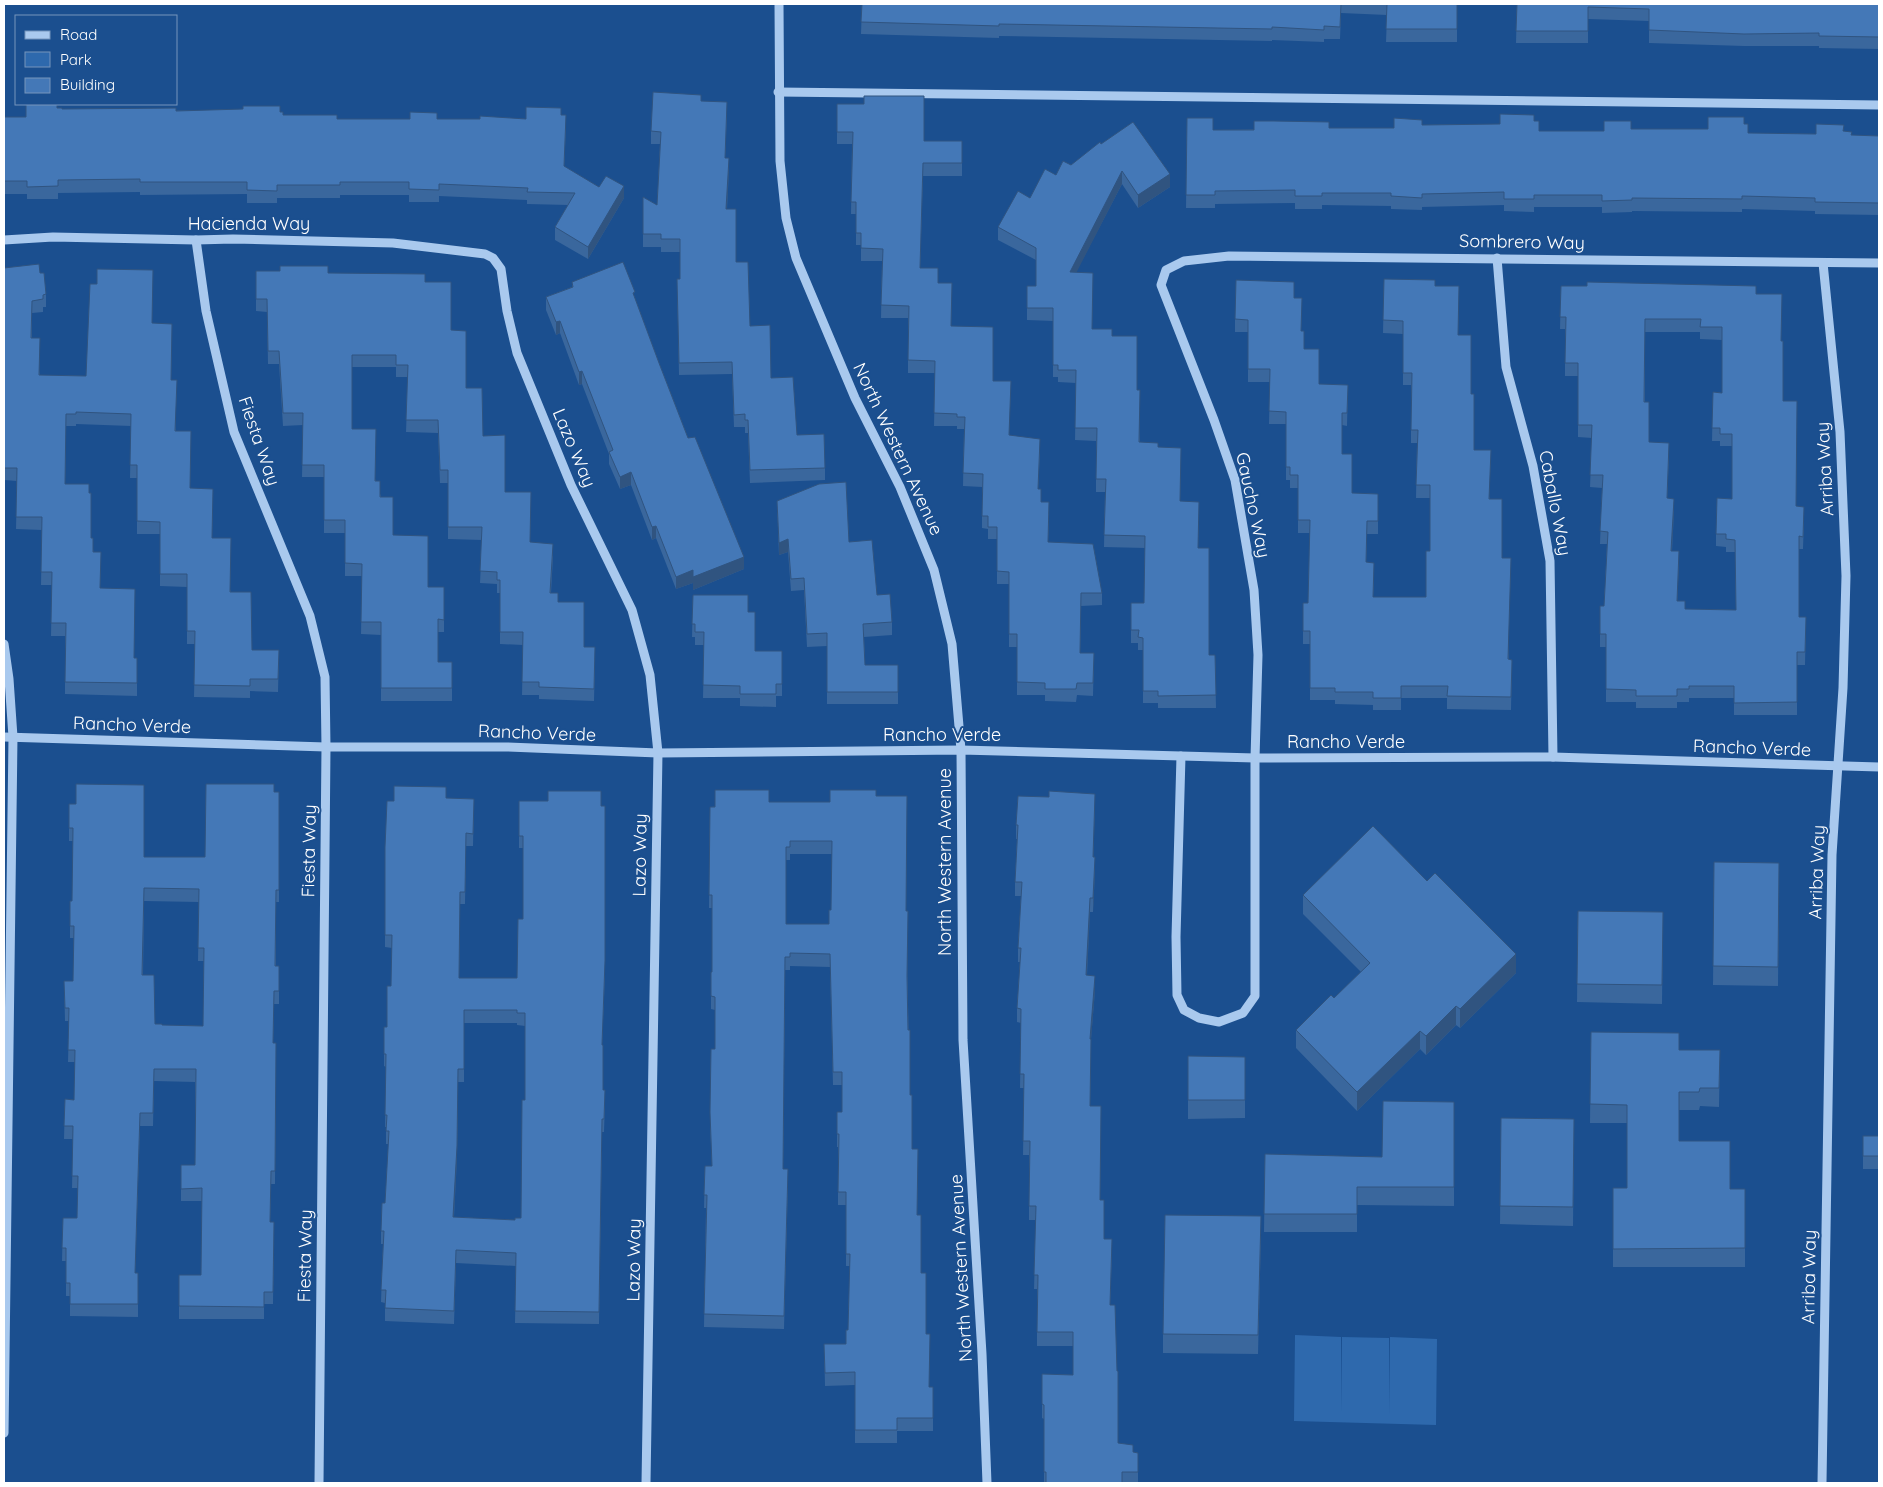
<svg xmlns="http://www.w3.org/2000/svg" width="1883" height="1487" viewBox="0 0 1883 1487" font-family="Quicksand,sans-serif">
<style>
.green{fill:#2e69ad}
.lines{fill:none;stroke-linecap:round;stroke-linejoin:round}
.minor{stroke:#a9c9ee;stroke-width:9}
.wall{fill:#3a679d;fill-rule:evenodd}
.shaded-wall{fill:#305480}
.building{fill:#4478b7;stroke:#305480;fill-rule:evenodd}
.labels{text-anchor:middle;stroke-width:4;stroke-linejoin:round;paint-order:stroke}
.street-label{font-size:18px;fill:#fff;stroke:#1b4f8f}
</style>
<rect width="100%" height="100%" fill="#1b4f8f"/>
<polygon class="green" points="1295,1335 1341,1337 1341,1413 1342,1337 1389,1338 1389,1414 1390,1337 1437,1339 1436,1425 1294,1421"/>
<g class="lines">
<g class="minor">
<polyline points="779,4 780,161 786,218 796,258 855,398 900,487 934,570 952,644 961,750 963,1040 982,1354 987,1483"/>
<polyline points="778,92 1879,105"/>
<polyline points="4,240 53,237 196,240 233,239 393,243 485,254 493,258 501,269 507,311 517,353 571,485 632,610 650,675 658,753 646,1483"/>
<polyline points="196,240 206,311 234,432 310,616 325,677 326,747 319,1483"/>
<polyline points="1497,258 1506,367 1533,466 1550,561 1553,757"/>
<polyline points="4,644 9,679 13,737 4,1433"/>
<polyline points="4,737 326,747 507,747 658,753 961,750 1255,758 1553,757 1879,767"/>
<polyline points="1181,756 1176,937 1177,995 1184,1010 1199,1018 1219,1022 1243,1013 1255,996 1255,758 1258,655 1254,590 1235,480 1214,420 1161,285 1166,270 1184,261 1229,256 1879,263"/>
<polyline points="1822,1483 1832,855 1843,688 1846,576 1840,432 1823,263"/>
</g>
</g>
<g class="wall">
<polygon points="862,4 1457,4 1457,42 1386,42 1387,15 1341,13 1340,39 1324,39 1324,42 1272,40 1272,41 999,36 999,38 861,34"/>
<polygon points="1517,4 1879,4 1879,49 1819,48 1819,46 1744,46 1649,43 1649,21 1588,19 1588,43 1516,43"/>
<polygon points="701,101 727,114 725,158 729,170 727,209 736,262 750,326 771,378 797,435 825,468 825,480 750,483 748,433 745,433 745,427 734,427 732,374 679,375 677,279 680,279 680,252 661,252 661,247 643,247 643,197 657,205 660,144 651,144 651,131"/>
<polygon points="837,104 924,141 962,141 962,176 923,176 920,268 938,283 951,326 993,381 1010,436 1040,451 1038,489 1041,502 1049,515 1048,542 1102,593 1102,605 1081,606 1080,653 1094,653 1093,696 1077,695 1076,702 1045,701 1045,695 1017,695 1017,647 1009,647 1009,584 997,584 997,539 988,539 988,529 982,528 982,487 963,486 964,429 957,429 957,426 934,426 935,373 908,373 908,318 881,318 882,261 861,261 861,245 856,245 856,214 851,214 852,144 837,144"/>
<polygon points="57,108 62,109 280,112 283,115 337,119 526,119 561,115 566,127 564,167 599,187 624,198 588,259 555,240 555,227 568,205 527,204 527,200 439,196 439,202 409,202 409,195 340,195 340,198 277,198 277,203 247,203 247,194 140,195 140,192 58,193 58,199 27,199 27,194 4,194 4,117 26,117"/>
<polygon points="1187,118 1213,130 1394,128 1422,125 1500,124 1534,121 1539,131 1604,131 1631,129 1708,129 1744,124 1748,133 1816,134 1844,131 1851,135 1879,136 1879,215 1815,214 1815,211 1742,209 1742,212 1632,211 1632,212 1602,213 1602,207 1534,207 1534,212 1504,211 1504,205 1422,207 1422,210 1391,209 1391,206 1322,205 1322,209 1295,209 1295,203 1215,204 1215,208 1186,208"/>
<polygon points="1101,144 1170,187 1138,208 1122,184 1076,272 1092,329 1112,336 1137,390 1140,442 1158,447 1180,501 1198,548 1209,655 1215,655 1216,708 1158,708 1158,703 1143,703 1143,650 1138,650 1138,643 1131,643 1131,603 1144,603 1145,548 1104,547 1105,492 1096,492 1096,441 1075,440 1076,383 1058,382 1058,377 1053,377 1053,321 1027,320 1027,286 1036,286 1036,260 998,240 998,227 1056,175 1071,165"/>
<polygon points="4,268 40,273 46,294 46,307 43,307 43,312 32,313 32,338 40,375 86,376 153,323 171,380 176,431 190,488 212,538 231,592 252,650 279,650 278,692 250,691 250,698 194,697 195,644 187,644 187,587 160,586 160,534 137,534 137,478 130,478 131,426 76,424 76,426 66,426 65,484 89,493 91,538 100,588 134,658 137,658 137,696 65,694 65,636 51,636 52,585 41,585 42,530 16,529 17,481 4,480"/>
<polygon points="256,271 328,273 425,282 451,330 466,388 483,436 505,492 530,542 553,556 551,593 558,602 584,647 595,660 594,701 539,699 539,695 522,695 523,645 500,644 500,593 497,593 497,584 480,583 482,540 448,539 448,483 440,483 438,433 406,432 408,377 396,377 396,367 352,367 352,429 376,481 393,535 428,587 444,587 444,632 438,632 438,662 452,662 452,701 381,701 381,635 361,634 362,576 345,576 345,533 324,533 324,477 302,477 303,425 283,426 279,364 268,364 267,312 256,311"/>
<polygon points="1384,279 1435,286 1458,335 1471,394 1474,450 1490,499 1502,558 1509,660 1512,660 1511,710 1447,709 1447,698 1401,698 1401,710 1373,710 1373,705 1335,704 1335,700 1310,700 1310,644 1303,644 1303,603 1308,603 1310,533 1298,533 1298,488 1290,488 1290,480 1286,480 1286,424 1269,424 1270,382 1248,382 1248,332 1235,332 1235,319 1294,298 1301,331 1304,349 1319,384 1348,385 1347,426 1342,425 1342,454 1352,493 1378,494 1378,534 1367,534 1366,562 1374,575 1373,597 1426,597 1430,551 1430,498 1416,498 1417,443 1411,443 1411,385 1403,385 1403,334 1383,333"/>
<polygon points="572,282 635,299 659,363 688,438 744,569 693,590 693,583 676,589 656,538 652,540 631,485 620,489 609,464 609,454 582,384 579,385 560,333 556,335 546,310 546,297 572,287"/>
<path d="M1561 286 1756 294 1781 341 1783 401 1796 506 1804 519 1803 549H1799V617H1806L1805 665H1797V715H1734V698H1689V702H1677V708H1636V702H1606V647H1600V606H1604L1607 544H1600L1602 488 1590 487 1592 438 1578 437V376H1565V329H1560ZM1645 332H1700V339L1722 340V393L1713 392 1712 441H1720V446H1732V499L1716 534V546L1726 547V552H1735L1736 610 1685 609 1677 601 1679 564 1672 551 1674 511 1667 499 1669 456 1649 442 1645 402Z"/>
<polygon points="777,501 849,542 892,622 892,635 864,637 865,665 898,665 898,704 827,704 827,646 807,647 804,590 791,591 788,552 779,555"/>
<polygon points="693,595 748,612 755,651 782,651 782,696 776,696 776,707 740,706 740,698 703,698 704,645 695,645 695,637 692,637"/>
<path d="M274 792H279V902H276V966H279V1004H274L273 1043H276L275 1184H271L270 1222H274L273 1304H264V1319H179V1275H201L202 1201H181V1165H195V1082L154 1081 153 1126H140L135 1273H138V1317L70 1316V1296H66V1261H62L63 1218H77L78 1188H72L73 1139H64L65 1099 74 1100 75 1062H68L69 1021H65L64 981H73L74 938H70V901H72L73 841H69V804L144 857H205ZM144 901 199 902 198 961H204L203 1026 162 1025 155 1024 143 975Z"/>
<path d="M876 796 906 911 910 1095 912 1149 929 1387H933V1431H897V1443H855V1385L825 1386 824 1344H846L848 1330 850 1266H846V1205H838V1147H837V1112H842V1085H833L830 967 790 966V970H785L783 1169 788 1182 784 1329 704 1327 706 1208H704L705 1166H712L710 1125 711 1049H715V1010L711 1009V972H712V908H709L710 807 769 802H830ZM790 854H832L831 910 829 924H786V860H790Z"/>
<path d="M446 798 474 799 473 846H466L465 904H460L459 978H517L523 919V848H519V801L605 974 602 1045 603 1090 605 1102 604 1132H602L599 1324 515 1323 516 1266 456 1263 454 1324 385 1321V1303L381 1302 383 1244H381V1231L385 1203 389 1144H386V1127H385L386 1067 384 1066V1027H387L391 986 392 948 385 947V847L394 801ZM464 1023H517V1025L525 1026V1100L521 1218 515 1220 454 1217 457 1158 458 1082H464Z"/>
<polygon points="1095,808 1093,857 1095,871 1093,912 1090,912 1087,975 1095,990 1091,1039 1090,1106 1104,1239 1112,1253 1110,1305 1118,1443 1133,1452 1138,1453 1138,1483 1044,1483 1044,1419 1042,1418 1042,1374 1073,1375 1073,1346 1037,1346 1037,1289 1034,1289 1036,1220 1029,1220 1029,1155 1023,1155 1024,1088 1020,1088 1021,1023 1017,1022 1017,1008 1020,962 1018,962 1018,948 1021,896 1015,896 1015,882 1017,839 1016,839 1016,825"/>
<polygon points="1714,862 1779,863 1778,986 1713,985"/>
<polygon points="1303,895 1516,973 1460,1028 1456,1025 1426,1055 1420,1049 1357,1111 1296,1048 1296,1030 1334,998 1361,972 1303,914"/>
<polygon points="1578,911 1663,912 1662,1004 1577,1002"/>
<polygon points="1591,1032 1679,1050 1720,1050 1719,1107 1700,1106 1699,1110 1679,1110 1679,1141 1730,1189 1745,1189 1745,1267 1613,1267 1613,1188 1627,1188 1627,1123 1590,1123"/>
<polygon points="1188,1056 1245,1057 1245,1118 1188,1119"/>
<polygon points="1454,1102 1454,1206 1357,1205 1357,1232 1264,1232 1265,1154 1382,1157"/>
<polygon points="1501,1118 1574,1119 1573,1226 1500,1224"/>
<rect x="1863" y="1136" width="16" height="33"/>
<polygon points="1261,1235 1258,1354 1163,1353 1163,1334"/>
</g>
<g class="shaded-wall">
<polygon points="729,158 729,170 726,222 726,209"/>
<polygon points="1122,171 1122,184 1070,285 1070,272"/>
<polygon points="1170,174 1170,187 1138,208 1138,195"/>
<polygon points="624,186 624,198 588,259 588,247"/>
<polygon points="560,321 560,333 556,335 556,322"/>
<polygon points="582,371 582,384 579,385 579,372"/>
<polygon points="631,472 631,485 620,489 620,477"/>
<polygon points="1674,499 1674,511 1671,563 1671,551"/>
<polygon points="656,526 656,538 652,540 652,527"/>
<polygon points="788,539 788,552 779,555 779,543"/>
<polygon points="1679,551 1679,564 1677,614 1677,601"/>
<polygon points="744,557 744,569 693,590 693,583 676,589 676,577 693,570"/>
<polygon points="1095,794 1095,808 1093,871 1093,857"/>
<polygon points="1095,857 1095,871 1093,912 1093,898"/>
<polygon points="1090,898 1090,912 1086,989 1086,975"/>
<polygon points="1516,954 1516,973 1460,1028 1460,1009"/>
<polygon points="1095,976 1095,990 1090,1053 1090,1039"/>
<polygon points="1456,1006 1456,1025 1426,1055 1426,1036"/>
<polygon points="1420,1031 1420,1049 1357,1111 1357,1092"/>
<polygon points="458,1069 457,1158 453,1230 453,1217"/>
</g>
<g class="building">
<polygon points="862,4 1341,4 1340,27 1324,26 1324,30 1272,27 1272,29 999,24 999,26 861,22"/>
<polygon points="1387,4 1457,4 1457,29 1386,29"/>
<polygon points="1517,4 1879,4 1879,37 1819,36 1819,33 1744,34 1649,30 1649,9 1588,7 1588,31 1516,31"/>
<polygon points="653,92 701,95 701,101 727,102 725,158 729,158 726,209 736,209 736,262 748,262 750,326 770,325 771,378 793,377 797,435 824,434 825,468 750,470 748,420 745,420 745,414 734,415 732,362 679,363 677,279 680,279 680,239 661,239 661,234 643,234 643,197 657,205 661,132 651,131"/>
<polygon points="864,96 924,96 924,141 962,141 962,163 923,163 920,268 938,268 938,283 952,283 951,326 993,327 993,381 1011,381 1009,435 1040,439 1038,489 1041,489 1041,502 1049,502 1048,542 1093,544 1102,593 1081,593 1080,653 1094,653 1093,683 1077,683 1076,689 1045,689 1045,683 1017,682 1017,634 1009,634 1009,572 997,571 997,527 988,527 988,516 982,516 983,474 963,473 965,417 957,417 957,414 934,413 935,361 908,360 909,306 881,305 883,249 861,248 861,233 856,233 856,202 851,202 853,132 837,132 837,104 864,104"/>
<polygon points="26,104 57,104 57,108 62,108 62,109 176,108 176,111 243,109 243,106 280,106 280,112 283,112 283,115 337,115 337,119 410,119 410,112 437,113 437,119 480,119 480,116 526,119 526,107 561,108 561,115 566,115 564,166 599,187 606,176 624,186 588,247 555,227 575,193 527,192 528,188 439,184 439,190 409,189 409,182 340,182 340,185 277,185 277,191 247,190 247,182 140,182 140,179 58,180 58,186 27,187 27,181 4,181 4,117 26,117"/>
<polygon points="1500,114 1534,115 1534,121 1539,121 1539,131 1604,131 1604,121 1631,121 1631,129 1708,129 1708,117 1744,117 1744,124 1748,124 1748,133 1816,134 1816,124 1844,125 1843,131 1852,132 1851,135 1879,136 1879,203 1815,202 1815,198 1742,196 1742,199 1632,198 1632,200 1602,201 1602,195 1534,195 1534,199 1504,199 1504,192 1422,194 1422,198 1391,196 1391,193 1322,193 1322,196 1295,196 1295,190 1215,191 1215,195 1186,195 1187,118 1213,118 1213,130 1254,130 1254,121 1274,121 1329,122 1329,128 1394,128 1394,118 1422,120 1422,125 1500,124"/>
<polygon points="1133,122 1170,174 1138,195 1122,171 1070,272 1093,273 1092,329 1112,329 1112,336 1137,336 1137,390 1140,390 1139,442 1158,443 1158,447 1181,448 1180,501 1199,502 1198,548 1209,548 1209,655 1215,655 1216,695 1158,696 1158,691 1143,691 1143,638 1138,637 1139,630 1131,630 1131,603 1144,603 1145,536 1104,535 1106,479 1096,479 1097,428 1075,428 1076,370 1058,370 1058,365 1053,365 1053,308 1027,308 1027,286 1036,286 1036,248 998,227 1018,191 1030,198 1045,169 1056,175 1063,161 1071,165 1100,142 1101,144"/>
<polygon points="623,262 635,292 633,293 659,363 688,438 695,437 744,557 693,577 693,570 676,577 656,526 652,527 631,472 620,477 609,452 613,450 582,371 579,372 560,321 556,322 546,297 573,287 572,282"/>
<polygon points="39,264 40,273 44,273 46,294 43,295 43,299 32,301 31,338 40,338 39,375 86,376 90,284 97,284 97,269 153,270 152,323 172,324 171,380 177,380 175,431 191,431 190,488 213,489 212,538 231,538 230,592 251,592 252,650 279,650 278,679 250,679 250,686 194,685 195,631 187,631 187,574 160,574 160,522 137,521 137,465 130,465 131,414 76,412 76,414 66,414 65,484 89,484 89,493 91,493 91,538 93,538 93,552 101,552 100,588 135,589 134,658 137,658 137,683 65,682 66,623 51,623 52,572 41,572 42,517 16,517 17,468 4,468 4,268"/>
<polygon points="280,266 328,266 328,273 425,274 425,282 451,282 451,330 466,331 466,388 482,388 483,436 505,435 505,492 531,492 530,542 553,544 550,593 558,593 558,602 584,602 584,647 595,647 594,689 539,687 539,682 522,682 523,632 500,632 500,580 497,580 497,572 480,571 482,527 448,527 448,470 440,470 438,420 406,420 408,365 396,365 396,355 352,355 352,429 376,429 375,481 380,481 380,497 393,497 393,535 428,536 428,587 444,587 444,620 438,619 438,662 452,662 452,688 381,688 381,622 361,622 362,564 345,563 345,520 324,520 324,465 302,465 303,413 283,413 279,351 268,351 267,299 256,299 256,271 280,271"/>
<polygon points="1384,279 1435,280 1435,286 1459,286 1458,335 1471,335 1471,394 1474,394 1474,450 1491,450 1489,499 1502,499 1502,558 1511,558 1508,659 1512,660 1511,697 1447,696 1448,686 1401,686 1401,698 1373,698 1373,692 1335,692 1335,688 1310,688 1310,631 1303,631 1303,603 1308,603 1310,520 1298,520 1298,475 1290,475 1290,467 1286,467 1286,412 1269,411 1270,369 1248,369 1248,320 1235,319 1236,280 1294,282 1294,298 1302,298 1301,331 1304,331 1304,349 1319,349 1319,384 1348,385 1347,413 1342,413 1342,454 1352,454 1352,493 1378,494 1378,521 1367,521 1366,562 1374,563 1373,597 1426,597 1426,551 1430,551 1430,485 1416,485 1418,430 1411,430 1412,373 1403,373 1403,321 1383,320"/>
<path d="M1587 282 1756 286V294H1782L1781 341H1783V401H1797L1796 506 1804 507 1803 537 1799 536V617H1806L1805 652H1797V702L1734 703V686H1689V689H1677V696H1636V690L1606 689V634H1600V606H1604L1608 532 1600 531 1603 475H1590L1592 425H1578V363H1565L1566 317H1560L1561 286H1587ZM1645 319H1701L1700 327H1722V393L1713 392 1712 428H1720V434H1732V499L1717 498 1716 534H1726V539L1735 540 1736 610 1685 609V601H1677L1679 551H1671L1674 499 1667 498 1669 443 1649 442V402H1644Z"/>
<polygon points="846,482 849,542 872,540 877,595 890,594 892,622 863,624 865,665 898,665 898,692 827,692 827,633 807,634 804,578 791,579 788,539 779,543 777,501 819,484"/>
<polygon points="693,595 748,595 748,612 755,612 755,651 782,651 782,684 776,684 776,694 740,694 740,686 703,685 704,632 695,632 695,624 692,624"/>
<path d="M76 784 144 785V857H205L206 784H274V792H279V890H276L275 966H279V991H274L273 1043H276L275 1171H271L270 1222H274L273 1292H264V1307L179 1306V1275H201L202 1188 181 1189V1165H195L196 1069H154L153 1113H140L135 1273H138V1304H70V1283H66V1248H62L63 1218H77L78 1176H72L73 1126H64L65 1099 74 1100 75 1050H68L69 1008H65L64 981H73L74 926H70V901H72L73 828H69V804H76ZM144 888 199 889 198 948H204L203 1026 162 1025V1024H155L154 975H142Z"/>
<path d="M394 786 446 787V798L474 799 473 834 466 833 465 892H460L459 978H517L518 919H523V836H519V801H548V791H601V806H605V961L602 1045H603V1090H605L604 1119H602L599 1312 515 1311 516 1253 456 1250 454 1311 385 1308 386 1290H381L384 1231H381L382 1203H385L389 1131H386L387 1115H385L386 1054H384V1027H387V986H391L392 935H385V847L387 801H394ZM464 1010H517V1013H525V1100H522L521 1218H515V1220L453 1217 457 1146 458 1069H464Z"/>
<path d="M715 790H769V802H830V790H876V796H907L906 911H908L907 976 908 1030H910V1095H912V1149H918L917 1215H921V1273H926V1334H930L929 1387H933V1418H897V1430H855V1372L825 1373 824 1344H846V1330H848L850 1254H846V1192H838L839 1134H837V1112H842V1072H833L830 954 790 953V957H785L783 1169H788L784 1316 704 1314 707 1195H704L705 1166H712L710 1112 711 1049H715V997L711 996V972H712V895H709L710 807H715ZM790 841H832L831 910H829V924H786V847H790Z"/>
<polygon points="1049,791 1095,794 1093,857 1095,857 1093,898 1090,898 1086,975 1095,976 1090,1039 1091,1039 1090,1106 1101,1106 1100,1200 1104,1200 1104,1239 1112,1239 1110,1305 1115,1305 1117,1371 1118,1371 1118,1443 1133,1445 1133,1452 1138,1453 1138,1472 1122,1472 1122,1483 1046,1483 1046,1472 1044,1472 1044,1405 1042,1404 1042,1374 1073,1375 1073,1332 1037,1332 1038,1275 1034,1275 1036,1206 1029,1206 1030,1141 1023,1141 1024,1074 1020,1074 1021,1009 1017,1008 1021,948 1018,948 1022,882 1015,882 1018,825 1016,825 1018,796 1049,797"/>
<polygon points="1373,826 1427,881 1435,873 1516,954 1460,1009 1456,1006 1426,1036 1420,1031 1357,1092 1296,1030 1331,995 1334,998 1370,963 1303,895"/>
<polygon points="1714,862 1779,863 1778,967 1713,966"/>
<polygon points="1578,911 1663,912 1662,985 1577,984"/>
<polygon points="1591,1032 1679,1033 1679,1050 1720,1050 1719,1088 1700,1088 1699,1092 1679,1092 1679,1141 1730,1141 1730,1189 1745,1189 1745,1248 1613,1249 1613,1188 1627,1188 1627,1105 1590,1104"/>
<polygon points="1188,1056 1245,1057 1245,1100 1188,1100"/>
<polygon points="1383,1101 1454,1102 1454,1187 1357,1187 1357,1214 1264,1214 1265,1154 1382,1157"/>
<polygon points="1501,1118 1574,1119 1573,1207 1500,1206"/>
<rect x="1863" y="1136" width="16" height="20"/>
<polygon points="1165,1215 1261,1216 1258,1335 1163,1334"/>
</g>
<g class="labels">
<g class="street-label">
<text x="249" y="230">Hacienda Way</text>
<text transform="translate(1522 242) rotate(1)" y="6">Sombrero Way</text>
<text transform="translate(259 441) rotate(71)" y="6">Fiesta Way</text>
<text transform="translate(574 448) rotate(67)" y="6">Lazo Way</text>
<text transform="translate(898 449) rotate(65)" y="6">North Western Avenue</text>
<text transform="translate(1825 469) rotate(-93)" y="6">Arriba Way</text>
<text transform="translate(1555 503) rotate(79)" y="6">Caballo Way</text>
<text transform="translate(1253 505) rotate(78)" y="6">Gaucho Way</text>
<text transform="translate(132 725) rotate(2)" y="6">Rancho Verde</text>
<text transform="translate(537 733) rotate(2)" y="6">Rancho Verde</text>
<text x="942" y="741">Rancho Verde</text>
<text x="1346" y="748">Rancho Verde</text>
<text transform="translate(1752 748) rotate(2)" y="6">Rancho Verde</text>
<text transform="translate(309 851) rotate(-89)" y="6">Fiesta Way</text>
<text transform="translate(640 855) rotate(-89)" y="6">Lazo Way</text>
<text transform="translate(945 862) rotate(-90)" y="6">North Western Avenue</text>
<text transform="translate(1817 872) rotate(-88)" y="6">Arriba Way</text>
<text transform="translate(305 1256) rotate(-89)" y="6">Fiesta Way</text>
<text transform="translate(634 1260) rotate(-89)" y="6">Lazo Way</text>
<text transform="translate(961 1268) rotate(-93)" y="6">North Western Avenue</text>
<text transform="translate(1809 1277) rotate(-89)" y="6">Arriba Way</text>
</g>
</g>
<rect width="1883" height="1487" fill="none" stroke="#ffffff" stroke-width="10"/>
<rect x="15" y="15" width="162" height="90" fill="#1b4f8f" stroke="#7695bc"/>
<rect x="25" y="31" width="25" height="8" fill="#a9c9ee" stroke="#7695bc"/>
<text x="60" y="40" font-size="15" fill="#ffffff">Road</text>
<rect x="25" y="52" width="25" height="15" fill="#2e69ad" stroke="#7695bc"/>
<text x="60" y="65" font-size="15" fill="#ffffff">Park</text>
<rect x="25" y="78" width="25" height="15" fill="#4478b7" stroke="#7695bc"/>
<text x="60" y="90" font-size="15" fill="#ffffff">Building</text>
</svg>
